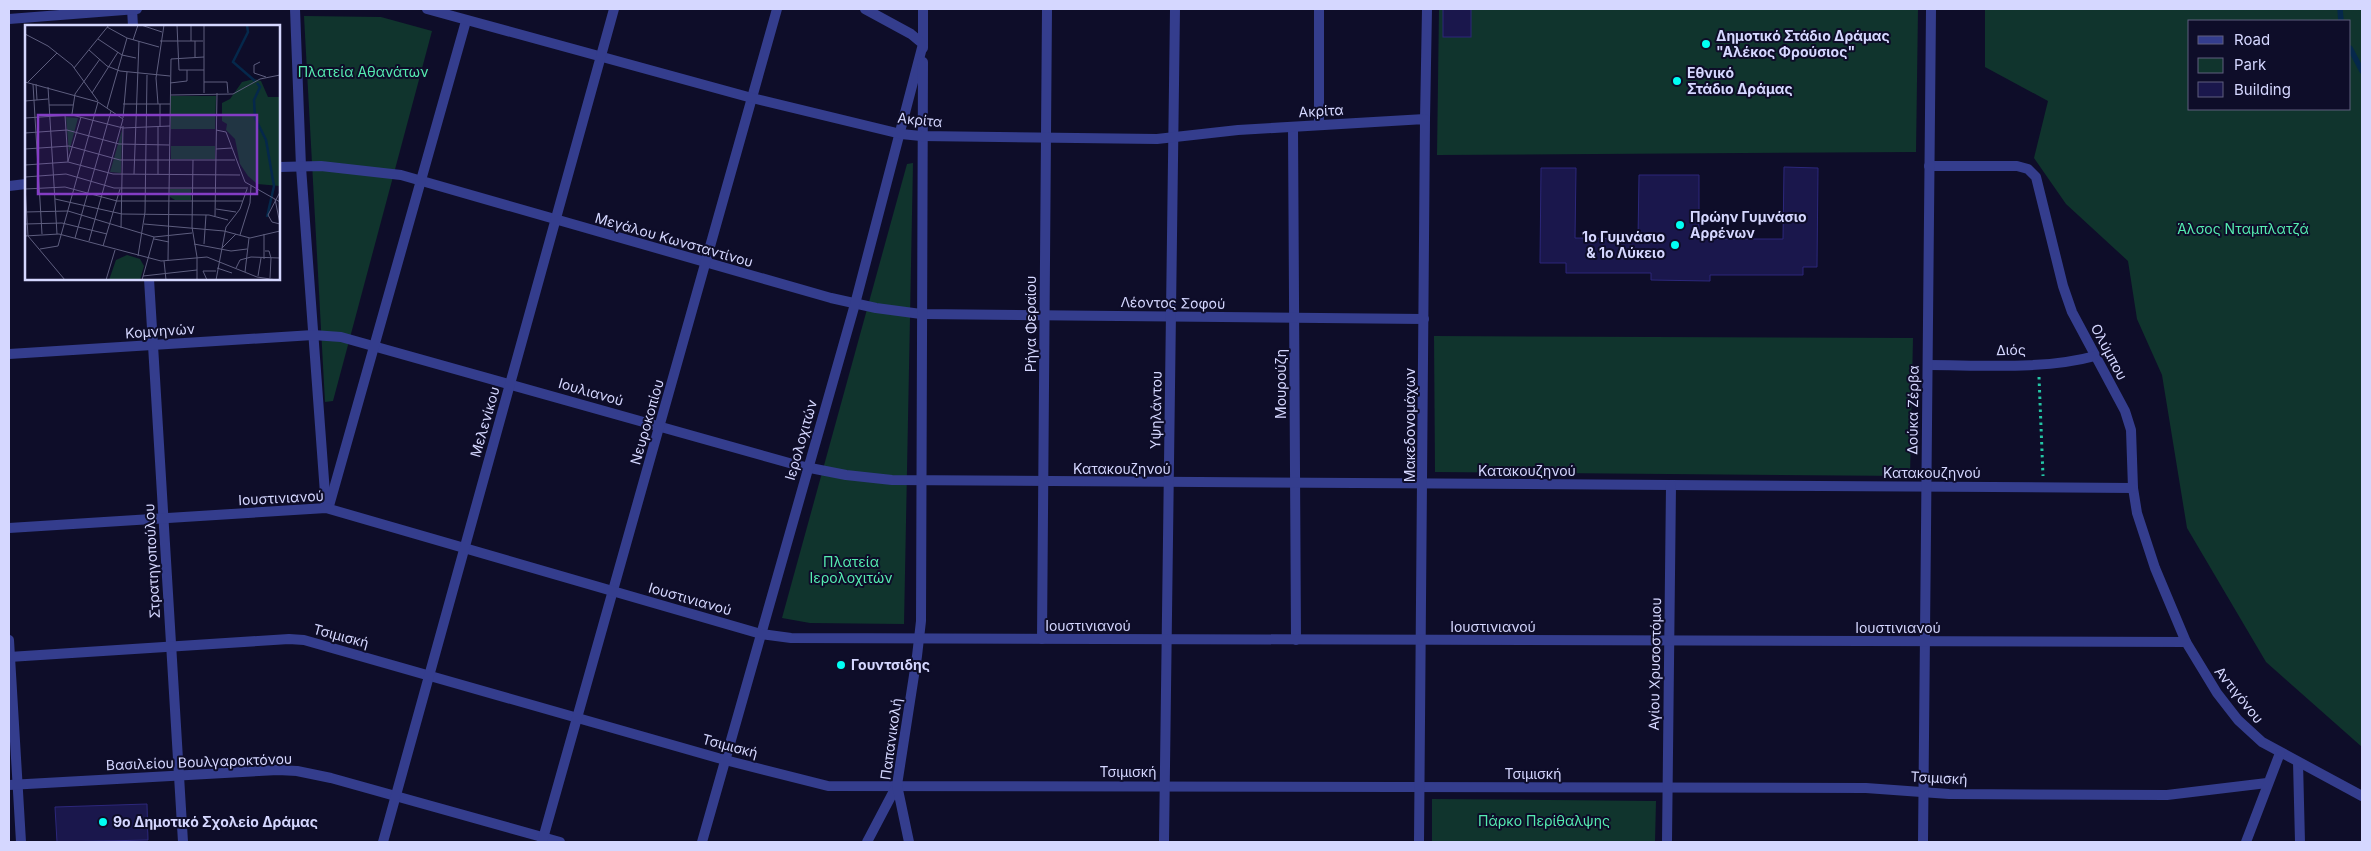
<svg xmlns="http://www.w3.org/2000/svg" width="2371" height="851" viewBox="0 0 2371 851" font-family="Inter,sans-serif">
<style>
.green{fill:#10342d;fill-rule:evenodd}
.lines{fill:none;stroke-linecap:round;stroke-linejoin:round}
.stream{stroke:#05284b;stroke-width:5.5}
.building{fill:#1a174c;stroke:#2c277b}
.path{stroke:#23c6a5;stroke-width:3;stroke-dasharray:2.5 4;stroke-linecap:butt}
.minor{stroke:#343d8d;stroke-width:10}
.tertiary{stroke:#343d8d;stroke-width:10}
.poi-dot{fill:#01fff4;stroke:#0e0d29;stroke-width:2}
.labels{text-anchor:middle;stroke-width:4;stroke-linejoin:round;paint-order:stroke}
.poi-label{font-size:14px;font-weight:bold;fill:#d5d7ff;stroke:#0e0d29;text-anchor:start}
.park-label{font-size:14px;fill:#55ecb0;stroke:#0e0d29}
.street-label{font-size:14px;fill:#d5d7ff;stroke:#0e0d29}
.inset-river{fill:none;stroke:#05284b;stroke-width:2.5}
.inset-road{fill:none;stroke:#5e5e7f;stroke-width:1}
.view{fill:#843dc5;fill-opacity:0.15;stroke:#843dc5;stroke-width:2.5}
.inset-edge{fill:none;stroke:#d5d7ff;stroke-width:2.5}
</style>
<rect width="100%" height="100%" fill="#0e0d29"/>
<g class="green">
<polygon points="1439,9 1918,9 1916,152 1437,155"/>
<path d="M1985 9H2362V747L2266 662 2187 528 2162 375 2137 319 2128 261 2066 204 2034 158 2048 101 1985 67ZM2350 21V109H2190V21Z"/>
<polygon points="304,16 381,17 432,31 333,401 325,402"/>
<polygon points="913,163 904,624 810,623 782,618 907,164"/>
<polygon points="1434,336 1913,338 1910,476 1435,472"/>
<polygon points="1432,799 1656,801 1655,842 1432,842"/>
</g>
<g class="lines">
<g class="stream">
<polyline points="2340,9 2341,21"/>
<polyline points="2350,48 2362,71"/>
</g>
</g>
<g class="building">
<rect x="1443" y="9" width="28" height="28"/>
<polygon points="1784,167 1818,168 1817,267 1803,267 1803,275 1710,275 1710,281 1651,280 1651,273 1566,273 1566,263 1540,263 1541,168 1576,168 1575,238 1638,239 1639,175 1699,175 1699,234 1708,234 1708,239 1783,239"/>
<polygon points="147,804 148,840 57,842 55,807"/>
</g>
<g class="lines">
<polyline class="path" points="2039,377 2043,476"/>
<g class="minor">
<polyline points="132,9 133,26"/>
<polyline points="295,9 301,167 326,507"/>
<polyline points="923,9 923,48"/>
<polyline points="1319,9 1319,125"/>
<polyline points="1425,119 1427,9"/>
<polyline points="1293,127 1296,640"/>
<polyline points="1929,166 2017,166 2028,169 2036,177 2063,286 2072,312 2125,411 2131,430 2133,488 2137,513 2155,568 2186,642"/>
<polyline points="279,167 321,166 401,175 831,298 876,308 921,314 1424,319"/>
<polyline points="9,186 26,184"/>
<polyline points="149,279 183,842"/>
<polyline points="9,354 313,335 341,337 800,466 846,475 892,480 2133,488"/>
<path d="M1928 365C1979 365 2045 370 2095 356"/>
<polyline points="326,508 329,506 466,21"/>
<polyline points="1042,639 1047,9"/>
<polyline points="9,640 21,842"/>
<polyline points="9,657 289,639 304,640 725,760 828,786 1866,788 1949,794 2167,795 2267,783"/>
<polyline points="2298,762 2300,842"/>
<polyline points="9,785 278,770 297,771 331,778 560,842"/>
<polyline points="542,842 777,9"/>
<polyline points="702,842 855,304 923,44 911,34 865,9"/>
<polyline points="867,842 897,785"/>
<polyline points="909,842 897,785 917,656 921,621 923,62"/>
<polyline points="1164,842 1175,9"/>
<polyline points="1667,842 1671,485"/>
<polyline points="1923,842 1931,9"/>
</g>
<g class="tertiary">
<polyline points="427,9 752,98 901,134 921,136 1157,139 1238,130 1425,119 1419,842"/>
<polyline points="9,19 137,9"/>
<polyline points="9,528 326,508 761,634 791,638 2186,642 2217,693 2238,720 2262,742 2362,796"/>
<polyline points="383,842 614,9"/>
<polyline points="2246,842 2280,753"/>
</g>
</g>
<g class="poi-dot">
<circle cx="1706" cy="44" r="5"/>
<circle cx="1677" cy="81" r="5"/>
<circle cx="1680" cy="225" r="5"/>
<circle cx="1675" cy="245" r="5"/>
<circle cx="841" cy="665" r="5"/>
<circle cx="103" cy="822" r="5"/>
</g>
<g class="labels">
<g class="poi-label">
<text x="1716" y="41">Δημοτικό Στάδιο Δράμας<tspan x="1716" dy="16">"Αλέκος Φρούσιος"</tspan></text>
<text x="1687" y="78">Εθνικό<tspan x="1687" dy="16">Στάδιο Δράμας</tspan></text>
<text x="1690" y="222">Πρώην Γυμνάσιο<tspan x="1690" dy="16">Αρρένων</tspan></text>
<text x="1665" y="242" text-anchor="end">1o Γυμνάσιο<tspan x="1665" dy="16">&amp; 1ο Λύκειο</tspan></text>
<text x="851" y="670">Γουντσιδης</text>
<text x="113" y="827">9ο Δημοτικό Σχολείο Δράμας</text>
</g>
<g class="park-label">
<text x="363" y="77">Πλατεία Αθανάτων</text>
<text x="2243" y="234">Άλσος Νταμπλατζά</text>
<text x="851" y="567">Πλατεία<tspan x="851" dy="16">Ιερολοχιτών</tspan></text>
<text x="1544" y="826">Πάρκο Περίθαλψης</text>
</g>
<g class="street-label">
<text transform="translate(1321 111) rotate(-3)" y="5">Ακρίτα</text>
<text transform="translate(920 120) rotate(6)" y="5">Ακρίτα</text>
<text transform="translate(674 240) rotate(16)" y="5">Μεγάλου Κωνσταντίνου</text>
<text transform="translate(1173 303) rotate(1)" y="5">Λέοντος Σοφού</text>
<text transform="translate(1031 324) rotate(-90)" y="5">Ρήγα Φεραίου</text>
<text transform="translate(160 331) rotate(-4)" y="5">Κομνηνών</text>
<text transform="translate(2011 350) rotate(-1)" y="5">Διός</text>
<text transform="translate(2109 352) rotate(62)" y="5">Ολύμπου</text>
<text transform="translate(1281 384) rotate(-90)" y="5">Μουρούζη</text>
<text transform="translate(591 392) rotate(16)" y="5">Ιουλιανού</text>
<text transform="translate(1156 410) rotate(-89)" y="5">Υψηλάντου</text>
<text transform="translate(1913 410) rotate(-89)" y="5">Δούκα Ζέρβα</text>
<text transform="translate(485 422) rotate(-74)" y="5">Μελενίκου</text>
<text transform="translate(647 422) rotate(-74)" y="5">Νευροκοπίου</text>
<text transform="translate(1410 425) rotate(-90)" y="5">Μακεδονομάχων</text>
<text transform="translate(801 440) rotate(-74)" y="5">Ιερολοχιτών</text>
<text x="1122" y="474">Κατακουζηνού</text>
<text x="1527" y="476">Κατακουζηνού</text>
<text x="1932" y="478">Κατακουζηνού</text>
<text transform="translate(281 498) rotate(-3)" y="5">Ιουστινιανού</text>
<text transform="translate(152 561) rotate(-93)" y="5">Στρατηγοπούλου</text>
<text transform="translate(690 599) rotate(16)" y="5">Ιουστινιανού</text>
<text x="1088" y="631">Ιουστινιανού</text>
<text x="1493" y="632">Ιουστινιανού</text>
<text x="1898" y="633">Ιουστινιανού</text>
<text transform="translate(341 636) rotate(15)" y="5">Τσιμισκή</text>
<text transform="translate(1655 664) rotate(-89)" y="5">Αγίου Χρυσοστόμου</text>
<text transform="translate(2239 695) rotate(51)" y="5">Αντιγόνου</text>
<text transform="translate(891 739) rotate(-82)" y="5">Παπανικολή</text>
<text transform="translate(730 746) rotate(15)" y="5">Τσιμισκή</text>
<text transform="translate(199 762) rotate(-2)" y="5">Βασιλείου Βουλγαροκτόνου</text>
<text x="1128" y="777">Τσιμισκή</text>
<text x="1533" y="779">Τσιμισκή</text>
<text transform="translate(1939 778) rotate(3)" y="5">Τσιμισκή</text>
</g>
</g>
<g transform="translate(25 25)">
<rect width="255" height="255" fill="#0e0d29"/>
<path d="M229 54 236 56 243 72H255V161L232 159 223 151 215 139 210 114 201 105 202 99 197 96V78L205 74 217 57ZM146 71H191L190 104H146ZM41 92 53 93 44 127ZM97 105 96 148 85 147ZM146 121H190V134H146ZM145 164H166V175H150L145 172ZM102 230 115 234 119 241 115 255H84L91 235Z" fill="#10342d"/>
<path class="inset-river" d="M222 0 223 7 208 37 230 56M232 58 235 62 229 75 230 93 241 115 249 161 242 192"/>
<path class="inset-road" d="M116 0 137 7M152 0 154 45H179M166 0V16M82 2 102 13 134 22M0 9 23 21 47 40 73 76M73 14 97 30 111 33M108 15 113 0M135 16H178M170 16V32M64 25 82 41 95 46 145 51M235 37 229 40V48L241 52M49 43 84 0M0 57 73 77 98 94 64 216M3 57 32 28M179 57H202L203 68M145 58 162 56V45M8 59 17 209M11 59 12 75M23 62 32 209M67 68 93 27M179 68V0M145 70 208 69 235 54 255 50M0 76 23 74M98 79H145M133 79 131 53 139 0M135 79V102M24 80H48M82 83 102 13M47 89 50 69 75 34M40 90 43 137M0 93 47 90 98 103 145 101M98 93 102 47M133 102V149M191 105 201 107 220 157 255 177M0 108 42 105 94 119 144 120M0 124 44 121 95 135H210M191 124 207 123M168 135 167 202 172 232M43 136 56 92M0 140 43 137 88 149 215 150M109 149 114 16M0 152 41 149 89 163H223M0 161 3 211M0 164 40 162 92 176H218M255 167 243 190 247 197 255 199M30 174 97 189 184 190 203 195M250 174 255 199M191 184 211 187M0 187 43 186 129 212 167 208M190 191 192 68M0 199 37 198 82 209M119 199 199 206 225 213 255 206M96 203 98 101M239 209V234M215 210 225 178 226 161M0 211 34 209 136 236 182 232 232 252 252 255M3 211 40 255M50 213 86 86M129 214 144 217M169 219 206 226 222 224M179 219 181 190M78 221 95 164M197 223 211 209M15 224 33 221 73 77M240 226H244L246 233 245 253M113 231 120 187 122 50M139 236 141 255M143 236 146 34 179 32M192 243 207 248M211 243 215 235 226 232 255 233M220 247 224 213M118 251 172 245M233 251 236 233M81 255 90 225M117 255 129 212M172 255V232M182 255 178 246H191M191 255 201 202 215 184 222 164"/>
<path class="view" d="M13 90H232V169H13Z"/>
<rect width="255" height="255" class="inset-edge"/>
</g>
<rect width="2371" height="851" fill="none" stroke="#d5d7ff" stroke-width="20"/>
<rect x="2188" y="20" width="162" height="90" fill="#0e0d29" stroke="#5e5e7f"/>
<rect x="2198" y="36" width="25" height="8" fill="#343d8d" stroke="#5e5e7f"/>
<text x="2234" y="45" font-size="15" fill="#d5d7ff">Road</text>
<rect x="2198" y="58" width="25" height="15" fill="#10342d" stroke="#5e5e7f"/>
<text x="2234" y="70" font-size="15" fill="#d5d7ff">Park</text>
<rect x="2198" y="82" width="25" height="15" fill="#1a174c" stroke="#5e5e7f"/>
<text x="2234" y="95" font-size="15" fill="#d5d7ff">Building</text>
</svg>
